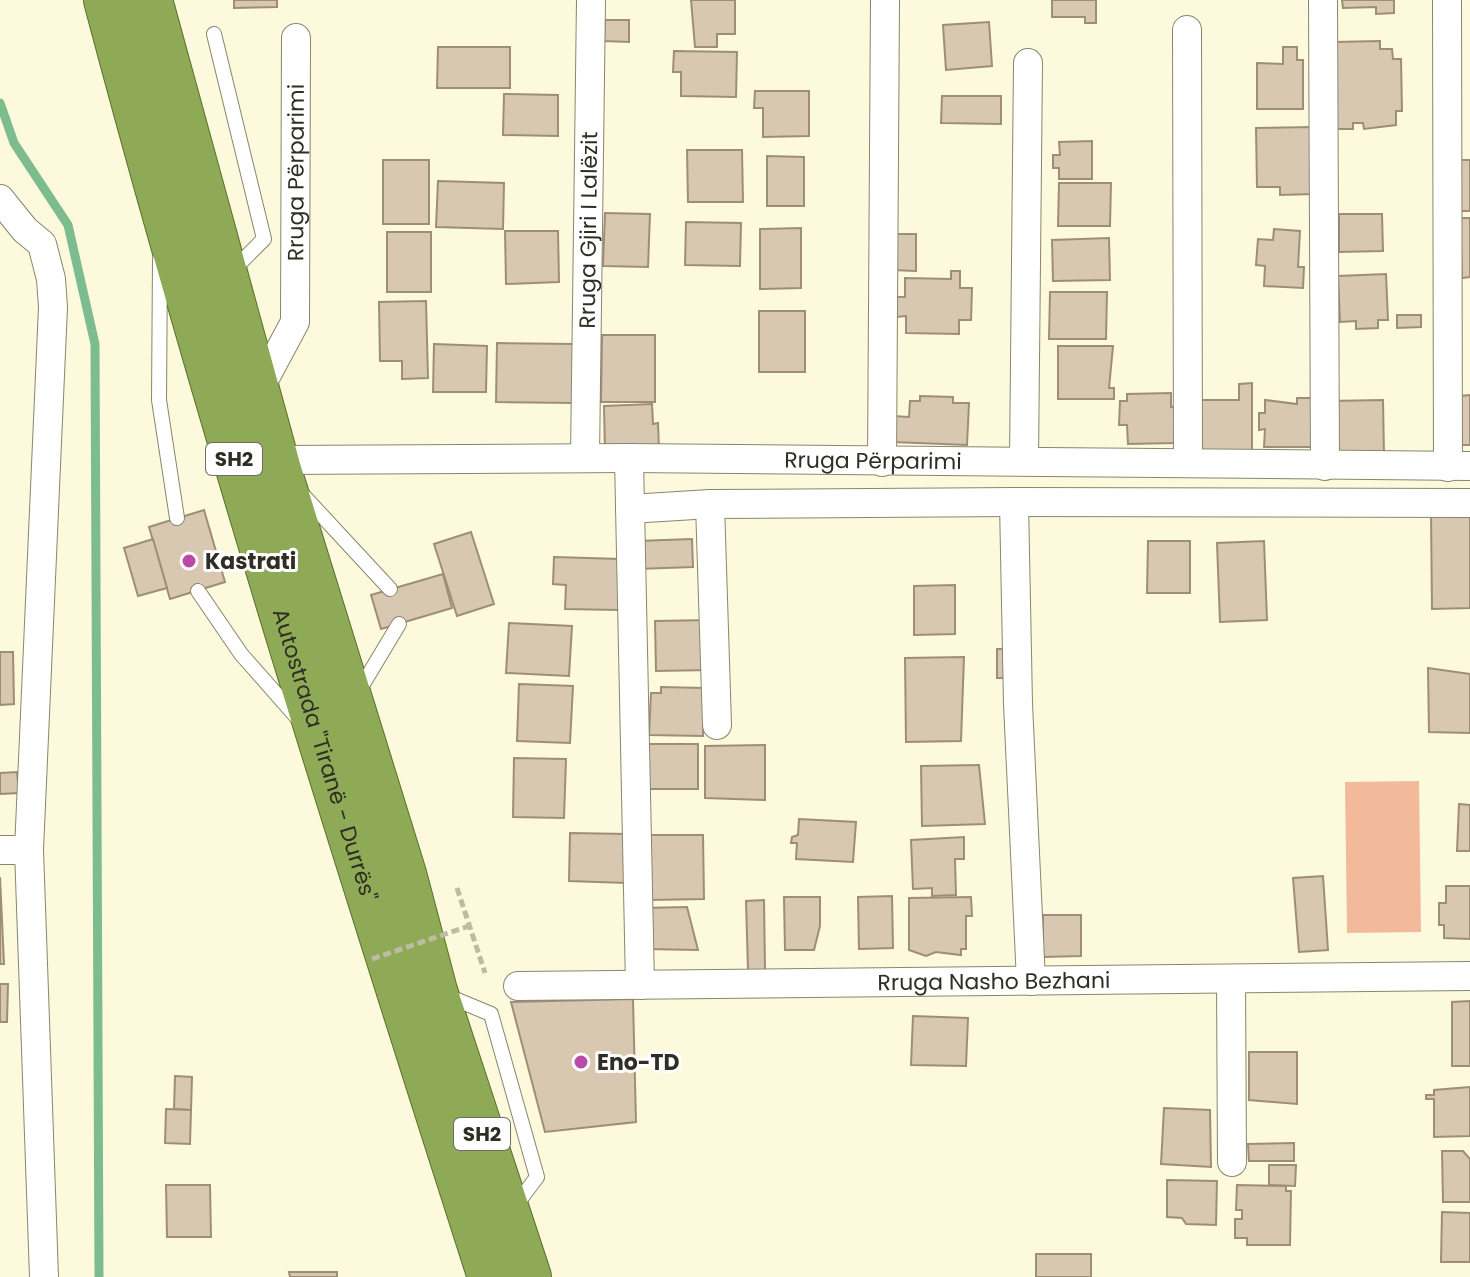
<svg xmlns="http://www.w3.org/2000/svg" width="1470" height="1277" viewBox="0 0 1470 1277" font-family="Poppins,sans-serif">
<style>
.green{fill:#f2ba9b}
.lines{fill:none;stroke-linecap:round;stroke-linejoin:round}
.stream{stroke:#7dbc8e;stroke-width:9}
.building{fill:#d9c8b1;stroke:#9e8e78;stroke-width:2}
.service-casing{stroke:#89866d;stroke-width:16}
.minor-casing{stroke:#89866d;stroke-width:30}
.trunk-casing{stroke:#5a7129;stroke-width:46}
.path{stroke:#bebba5;stroke-width:5;stroke-dasharray:8 4;stroke-linecap:butt}
.service{stroke:#fff;stroke-width:14}
.minor{stroke:#fff;stroke-width:28}
.trunk{stroke:#8eaa56;stroke-width:44}
.path-bridge{stroke:#bebba5;stroke-width:5;stroke-dasharray:8 4;stroke-linecap:butt}
.poi-dot{fill:#ba4aa7;stroke:#fff;stroke-width:3}
.labels{text-anchor:middle;stroke-width:6;stroke-linejoin:round;paint-order:stroke}
.shield{fill:#fff;stroke:#6d6d66;stroke-width:2}
.shield-label{font-size:20px;font-weight:bold;fill:#2f2e24}
.street-label{font-size:22px;fill:#2f2e24;stroke:#fff}
.poi-label{font-size:22px;font-weight:bold;fill:#2f2e24;stroke:#fff;text-anchor:start}
</style>
<rect width="100%" height="100%" fill="#fcf9dd"/>
<polygon class="green" points="1419,781 1421,932 1347,933 1345,782"/>
<g class="lines">
<polyline class="stream" points="0,103 14,143 68,225 95,344 99,1277"/>
</g>
<g class="building">
<polygon points="234,0 277,0 277,7 234,8"/>
<polygon points="691,0 735,0 735,34 717,34 717,47 695,47"/>
<polygon points="1052,0 1096,0 1096,23 1085,23 1085,17 1052,17"/>
<polygon points="1342,0 1394,0 1394,13 1376,14 1376,7 1343,8"/>
<polygon points="605,20 629,20 629,42 604,41"/>
<polygon points="989,22 992,66 946,70 943,25"/>
<polygon points="1380,41 1380,49 1392,49 1393,59 1401,59 1402,111 1396,111 1396,125 1364,129 1363,123 1353,123 1353,129 1335,129 1334,42"/>
<polygon points="438,47 510,47 510,88 437,88"/>
<polygon points="1283,47 1297,47 1297,60 1303,60 1303,109 1257,109 1257,63 1283,64"/>
<polygon points="674,51 737,52 736,97 681,96 681,72 673,72"/>
<polygon points="755,91 809,91 809,136 763,137 763,108 754,108"/>
<polygon points="504,94 558,95 558,136 503,135"/>
<polygon points="942,96 1001,96 1001,124 941,123"/>
<polygon points="1312,127 1313,194 1280,195 1280,187 1257,187 1256,128"/>
<polygon points="1092,141 1092,179 1059,179 1059,168 1053,168 1053,155 1060,155 1059,142"/>
<polygon points="687,150 742,150 743,202 688,202"/>
<polygon points="767,156 804,157 804,206 767,206"/>
<rect x="383" y="160" width="46" height="64"/>
<rect x="1458" y="160" width="12" height="51"/>
<polygon points="438,181 504,183 503,229 436,227"/>
<polygon points="1059,183 1111,183 1110,226 1058,226"/>
<polygon points="605,213 650,214 648,267 603,266"/>
<polygon points="1339,214 1382,214 1383,251 1339,252"/>
<polygon points="1460,218 1470,218 1470,277 1462,278"/>
<polygon points="686,222 741,223 740,266 685,265"/>
<polygon points="801,228 801,288 760,289 760,229"/>
<polygon points="1274,229 1300,231 1298,267 1304,267 1303,288 1264,286 1265,266 1256,265 1258,239 1273,240"/>
<polygon points="505,231 558,231 559,282 506,284"/>
<rect x="387" y="232" width="44" height="60"/>
<polygon points="892,234 916,234 916,271 892,270"/>
<polygon points="1109,238 1110,280 1053,281 1052,240"/>
<polygon points="951,271 960,271 960,288 972,288 971,320 959,320 959,334 906,333 906,316 896,317 896,297 905,297 905,278 951,279"/>
<polygon points="1386,274 1388,320 1378,320 1378,328 1356,329 1356,321 1340,322 1338,276"/>
<polygon points="1050,292 1107,292 1106,339 1049,339"/>
<polygon points="426,301 428,378 402,379 402,361 380,361 379,302"/>
<rect x="759" y="311" width="46" height="61"/>
<polygon points="1397,315 1421,315 1421,327 1397,328"/>
<polygon points="602,335 655,335 655,402 601,402"/>
<polygon points="497,343 575,344 575,403 496,402"/>
<polygon points="434,344 487,346 486,392 433,392"/>
<polygon points="1058,346 1113,346 1109,388 1114,388 1114,399 1058,399"/>
<polygon points="1252,383 1252,451 1199,451 1199,400 1239,400 1239,384"/>
<polygon points="1171,393 1171,407 1178,406 1174,443 1128,444 1127,425 1119,425 1120,401 1127,401 1127,394"/>
<polygon points="1470,395 1470,445 1462,445 1460,396"/>
<polygon points="920,396 953,397 953,403 969,403 967,445 893,442 894,416 909,417 910,401 920,401"/>
<polygon points="1297,398 1314,398 1314,447 1264,447 1265,429 1259,430 1259,413 1265,413 1265,400 1297,404"/>
<polygon points="1383,400 1384,456 1331,457 1330,401"/>
<polygon points="652,404 653,424 658,423 659,450 605,452 604,406"/>
<polygon points="204,510 225,582 170,599 149,527"/>
<polygon points="1470,511 1470,608 1432,609 1431,512"/>
<polygon points="471,532 494,604 457,616 434,544"/>
<polygon points="153,539 167,588 138,596 124,548"/>
<polygon points="692,539 693,567 637,569 637,541"/>
<polygon points="1148,541 1190,541 1190,593 1147,593"/>
<polygon points="1264,541 1267,620 1220,622 1217,543"/>
<polygon points="554,557 620,559 618,610 565,609 566,585 553,584"/>
<polygon points="443,574 452,608 381,629 371,595"/>
<polygon points="955,585 955,634 914,635 914,586"/>
<polygon points="711,620 711,670 656,671 655,621"/>
<polygon points="509,623 572,626 569,676 506,673"/>
<rect x="997" y="649" width="15" height="29"/>
<polygon points="0,652 13,652 14,704 0,705"/>
<polygon points="964,657 961,741 906,742 905,658"/>
<polygon points="1428,668 1470,674 1470,733 1429,732"/>
<polygon points="519,684 573,686 570,743 517,741"/>
<polygon points="661,687 704,688 703,736 649,735 651,693 661,693"/>
<rect x="640" y="744" width="58" height="45"/>
<polygon points="765,745 765,800 705,798 705,746"/>
<polygon points="514,758 566,759 564,818 513,817"/>
<polygon points="979,765 985,824 922,826 921,766"/>
<polygon points="17,772 19,793 0,794 0,773"/>
<polygon points="1459,804 1470,805 1470,851 1457,851"/>
<polygon points="799,819 856,822 853,862 796,859 797,843 791,843 792,837 798,835"/>
<polygon points="570,833 628,834 626,883 569,881"/>
<polygon points="650,835 703,835 704,899 650,900"/>
<polygon points="964,837 964,859 955,859 956,895 932,896 932,888 913,889 911,840"/>
<polygon points="1323,876 1328,950 1299,952 1293,878"/>
<polygon points="0,877 4,964 0,964"/>
<polygon points="1446,886 1470,886 1470,939 1444,938 1444,925 1439,925 1439,903 1446,903"/>
<polygon points="892,896 893,948 859,949 858,897"/>
<polygon points="784,897 820,897 820,926 814,950 785,950"/>
<polygon points="971,897 972,916 966,916 966,949 961,949 961,955 936,952 926,956 909,950 909,898"/>
<polygon points="764,900 765,970 748,970 746,901"/>
<polygon points="687,907 698,950 645,949 643,908"/>
<polygon points="1043,915 1081,915 1081,956 1043,957"/>
<polygon points="0,984 8,984 7,1022 0,1022"/>
<polygon points="633,999 636,1122 545,1132 511,1002"/>
<polygon points="1470,1001 1470,1066 1452,1066 1452,1002"/>
<polygon points="913,1016 968,1018 966,1066 911,1065"/>
<polygon points="1249,1052 1297,1052 1297,1104 1249,1100"/>
<polygon points="175,1076 192,1077 191,1110 174,1109"/>
<polygon points="1470,1087 1470,1136 1434,1137 1434,1099 1426,1099 1426,1095 1434,1095 1434,1090"/>
<polygon points="1164,1108 1210,1110 1211,1167 1161,1164"/>
<polygon points="166,1109 191,1110 190,1144 165,1143"/>
<polygon points="1294,1143 1294,1161 1249,1161 1248,1144"/>
<polygon points="1442,1151 1463,1151 1470,1159 1470,1202 1443,1202"/>
<polygon points="1269,1165 1296,1165 1295,1186 1269,1185"/>
<polygon points="1167,1180 1217,1181 1216,1225 1186,1224 1182,1218 1167,1217"/>
<polygon points="166,1185 210,1185 211,1237 167,1237"/>
<polygon points="1237,1185 1286,1186 1286,1191 1291,1191 1290,1245 1247,1245 1247,1238 1235,1238 1235,1219 1242,1219 1242,1210 1236,1210"/>
<polygon points="1442,1212 1470,1213 1470,1262 1441,1262"/>
<rect x="1036" y="1254" width="55" height="23"/>
<polygon points="289,1272 337,1272 337,1277 290,1277"/>
</g>
<g class="lines">
<defs>
<g id="service">
<polyline points="214,34 264,239 231,272"/>
<polyline points="160,259 159,400 177,518"/>
<polyline points="301,493 390,589"/>
<polyline points="198,591 241,654 301,722"/>
<polyline points="357,694 399,624"/>
<polyline points="445,995 491,1014 537,1177 513,1209"/>
</g>
<g id="minor">
<polyline points="1323,0 1325,466"/>
<polyline points="1447,0 1448,467"/>
<polyline points="1187,30 1188,463"/>
<polyline points="0,199 25,230 42,244 51,279 53,307 29,850 44,1277"/>
<path id="s1" d="M257 393 295 322 296 38"/>
<path id="s2" d="M585 458 591 0"/>
<polyline points="629,458 640,985"/>
<path id="s3" d="M277 460 629 458 1470 466"/>
<polyline points="1024,461 1028,63"/>
<polyline points="882,462 885,0"/>
<polyline points="1014,502 1018,704 1031,981"/>
<polyline points="710,504 717,725"/>
<polyline points="630,509 710,504 1014,502 1470,503"/>
<polyline points="0,850 29,850"/>
<polyline points="1231,979 1232,1162"/>
<path id="s4" d="M518 986 1470 976"/>
</g>
<g id="trunk">
<path id="s5" d="M106 0C220 430 354 853 490 1277"/>
<polyline points="150,0 279,470 404,874 435,991 529,1277"/>
</g>
</defs>
<use href="#service" class="service-casing"/>
<use href="#minor" class="minor-casing"/>
<use href="#trunk" class="trunk-casing"/>
<polyline class="path" points="457,888 485,973"/>
<use href="#service" class="service"/>
<use href="#minor" class="minor"/>
<use href="#trunk" class="trunk"/>
<polyline class="path-bridge" points="372,959 469,926"/>
</g>
<g class="poi-dot">
<circle cx="189" cy="561" r="8"/>
<circle cx="581" cy="1062" r="8"/>
</g>
<g class="labels">
<g class="shield">
<rect x="206" y="443" width="56" height="32" rx="6"/>
<rect x="454" y="1118" width="56" height="32" rx="6"/>
</g>
<g class="shield-label">
<text x="234" y="466">SH2</text>
<text x="482" y="1141">SH2</text>
</g>
<g class="street-label">
<text dy="8" stroke="none"><textPath href="#s1" startOffset="230">Rruga Përparimi</textPath></text>
<text dy="8" stroke="none"><textPath href="#s2" startOffset="228">Rruga Gjiri I Lalëzit</textPath></text>
<text dy="8" stroke="none"><textPath href="#s3" startOffset="596">Rruga Përparimi</textPath></text>
<text dy="8" stroke="none"><textPath href="#s5" startOffset="786">Autostrada "Tiranë - Durrës"</textPath></text>
<text dy="8" stroke="none"><textPath href="#s4" startOffset="476">Rruga Nasho Bezhani</textPath></text>
</g>
<g class="poi-label">
<text x="205" y="569">Kastrati</text>
<text x="597" y="1070">Eno-TD</text>
</g>
</g>
</svg>
